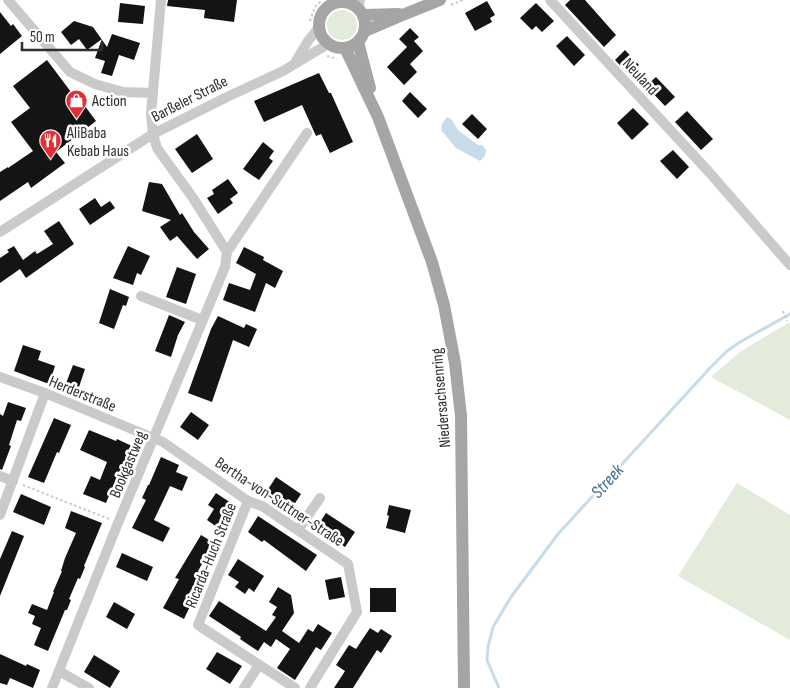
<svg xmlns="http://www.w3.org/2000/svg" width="790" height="688" viewBox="0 0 790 688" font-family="'Sofia Sans Condensed',sans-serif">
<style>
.green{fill:#e3ebda}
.water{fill:#c6dceb}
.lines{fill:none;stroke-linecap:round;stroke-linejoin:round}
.stream{stroke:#c6dceb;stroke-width:3}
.building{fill:#141414}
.path{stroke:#cacaca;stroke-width:2;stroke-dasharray:2.5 2.5;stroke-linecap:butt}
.minor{stroke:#cacaca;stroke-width:10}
.major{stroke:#a5a5a5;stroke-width:12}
.labels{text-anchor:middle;stroke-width:5;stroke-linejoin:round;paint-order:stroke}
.street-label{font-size:16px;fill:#2d2d2d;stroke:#fff}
.poi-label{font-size:16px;fill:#2d2d2d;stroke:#fff;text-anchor:start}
.water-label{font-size:18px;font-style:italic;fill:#3b6c90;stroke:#fff}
</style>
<rect width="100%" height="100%" fill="#fff"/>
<g class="green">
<circle cx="342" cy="25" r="15"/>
<polygon points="790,322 790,420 711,377 741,351"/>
<polygon points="737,483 790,515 790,640 678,576"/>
</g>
<polygon class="water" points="447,117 452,120 458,130 478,145 482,145 486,150 485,156 480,161 456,148 441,130 442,124"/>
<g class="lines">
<polyline class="stream" points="499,688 487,660 488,647 493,627 511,597 558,534 710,368 727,351 740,342 790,314"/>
</g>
<g class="building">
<polygon points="168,0 237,0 234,22 204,18 205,10 167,6"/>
<polygon points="570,0 585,0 616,35 604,47 565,5"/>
<polygon points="487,1 495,15 490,18 492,22 475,31 465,13"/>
<polygon points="120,3 145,6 143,24 118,22"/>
<polygon points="536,3 554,21 542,32 536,26 532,30 520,18"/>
<polygon points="0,12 11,26 13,24 22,36 0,54"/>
<polygon points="74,21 93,27 107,47 112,34 140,43 134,60 119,55 112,76 101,73 105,61 95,58 102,39 87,50 79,39 71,45 61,32"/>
<polygon points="410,28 419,37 414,41 423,51 410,64 417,72 404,85 387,67 407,47 399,39"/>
<polygon points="567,36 585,55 574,66 556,46"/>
<polygon points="625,50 639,65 629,75 615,60"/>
<polygon points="47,60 80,104 82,102 96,121 56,152 65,163 31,188 28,182 0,201 0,172 8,167 8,168 33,151 11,122 30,108 13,86"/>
<polygon points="319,73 329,93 331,93 353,142 330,153 321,134 316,136 302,105 264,122 254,101"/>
<polygon points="656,77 675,97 665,106 646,86"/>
<polygon points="410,92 427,109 418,118 402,101"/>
<polygon points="633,108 649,124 632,140 617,123"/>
<polygon points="687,111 713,139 701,150 675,122"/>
<polygon points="472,114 487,129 478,139 462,124"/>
<polygon points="197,134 213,159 192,173 175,149"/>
<polygon points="263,142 274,151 269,158 273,161 259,180 243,169"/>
<polygon points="673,150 689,167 677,179 660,161"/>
<polygon points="228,179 238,193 230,199 233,203 218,214 207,198 214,194 212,190"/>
<polygon points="149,182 162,184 180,215 182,213 194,232 209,249 197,259 177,236 170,241 160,227 171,220 142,211"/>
<polygon points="95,198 101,207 110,201 115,208 90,225 79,209"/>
<polygon points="59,221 74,244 26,278 20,269 0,283 0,258 9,252 7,250 14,246 23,260 35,251 37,254 53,244 44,231"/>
<polygon points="128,246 150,256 141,275 137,273 133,285 113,278"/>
<polygon points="244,247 264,257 263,260 283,271 275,288 266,283 255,312 223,300 229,283 250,290 256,274 236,263"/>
<polygon points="177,267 196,274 186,304 166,297"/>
<polygon points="110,289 129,297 126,306 123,305 114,329 99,323"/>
<polygon points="169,315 185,322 178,335 171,357 155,351"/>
<polygon points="218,316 244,328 246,324 257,329 249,347 233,340 212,402 188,393 211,329"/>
<polygon points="23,345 41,351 38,360 55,366 49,384 14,371"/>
<polygon points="73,365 85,369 78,390 65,386"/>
<polygon points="8,402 26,408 21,421 17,420 9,445 11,446 2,470 0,469 0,414 3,416"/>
<polygon points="191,412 209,425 198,440 180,427"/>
<polygon points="54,418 71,425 59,453 57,452 44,483 28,477"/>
<polygon points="89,430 116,441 117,439 134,447 121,475 118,474 106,503 83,494 91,476 100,480 107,462 80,450"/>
<polygon points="161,457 179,465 176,472 188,477 182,491 170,486 154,520 170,528 163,542 132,528 146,500 142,498 148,485 149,485"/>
<polygon points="276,477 301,494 290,511 265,494"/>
<polygon points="216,493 231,503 222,515 228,519 221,530 207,520 214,509 208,505"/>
<polygon points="21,494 51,507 44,525 13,512"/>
<polygon points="389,505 411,510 405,533 386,528 389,516 387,515"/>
<polygon points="71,511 102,523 84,566 85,567 80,579 78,578 69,599 71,600 67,610 65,610 48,651 34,645 41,628 32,624 35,616 28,613 32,604 47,610 54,592 53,592 62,571 61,571 65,558 76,533 65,528"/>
<polygon points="326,513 355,532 345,547 316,528"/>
<polygon points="258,516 317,555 306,571 264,540 262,542 248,532"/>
<polygon points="12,531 24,536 0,596 0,559"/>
<polygon points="201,535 214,543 198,571 201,573 187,597 193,600 184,619 163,608 179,579 175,578"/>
<polygon points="122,553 153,567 147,581 116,567"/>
<polygon points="238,559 264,576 254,592 249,588 245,594 235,587 239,582 228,575"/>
<polygon points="341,577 345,597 329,600 325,580"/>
<polygon points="278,587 291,595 294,613 282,631 299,643 308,629 313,632 318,624 332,633 321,650 316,647 295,680 277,668 290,649 276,639 271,647 264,642 258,651 240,639 241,637 209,616 219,601 266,631 276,617 272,615 277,607 269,602"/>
<rect x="370" y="588" width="26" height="24"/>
<polygon points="114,602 135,614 127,629 106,617"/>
<polygon points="370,628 378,633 381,629 392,636 381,653 377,650 353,688 334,688 345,671 336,665 349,645 356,649"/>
<polygon points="217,652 242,666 230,684 206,669"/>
<polygon points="0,654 26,666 27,664 40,670 33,688 10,678 7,685 0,683"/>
<polygon points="94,655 120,671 110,688 84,672"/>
</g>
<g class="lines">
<g class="path">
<polyline points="451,5 463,0"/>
<polyline points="310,21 315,7 322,0"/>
<polyline points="327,56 337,59"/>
<polyline points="165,116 166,101"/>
<polyline points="783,311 787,321"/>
<polyline points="23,485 109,519"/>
</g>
<g class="minor">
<polyline points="8,0 70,72 95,84 123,92 153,93"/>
<polyline points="161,0 151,114 153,134 157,148 193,198 227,252"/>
<polyline points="550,0 709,172 790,265"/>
<polyline points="342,2 343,0"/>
<polyline points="358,8 360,0"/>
<polyline points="296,61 308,41 319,27"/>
<polyline points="0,232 153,134 227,97 283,71 328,44"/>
<polyline points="141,296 202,320"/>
<polyline points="0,377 45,393 163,442 248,501 262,506 348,564 357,612 310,688"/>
<polyline points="0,476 13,481"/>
<polyline points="248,501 198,625 295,688"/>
<polyline points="0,515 45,393"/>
<polyline points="298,530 320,498"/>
<polyline points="59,671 89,688"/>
<polyline points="52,688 118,523 225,267 227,252 307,133"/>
<polyline points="244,688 259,665"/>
</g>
<g class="major">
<circle cx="342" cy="25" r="23"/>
<polyline points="364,15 399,14"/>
<polyline points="365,31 405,14 440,0"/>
<polyline points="358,42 370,88"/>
<polyline points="345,48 378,117 432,262 444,305 455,363 461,416 464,688"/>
</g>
</g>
<defs>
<symbol id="shop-pin" viewBox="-11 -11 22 30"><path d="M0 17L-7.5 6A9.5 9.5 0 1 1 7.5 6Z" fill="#e62d35" stroke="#fff"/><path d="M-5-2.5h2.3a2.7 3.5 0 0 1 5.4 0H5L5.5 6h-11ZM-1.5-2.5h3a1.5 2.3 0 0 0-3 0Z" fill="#fff"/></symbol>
<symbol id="restaurant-pin" viewBox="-11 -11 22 30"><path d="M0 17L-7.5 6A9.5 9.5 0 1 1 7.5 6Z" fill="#e62d35" stroke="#fff"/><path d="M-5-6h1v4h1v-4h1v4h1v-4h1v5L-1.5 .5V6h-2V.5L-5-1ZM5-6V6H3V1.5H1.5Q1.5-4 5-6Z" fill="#fff"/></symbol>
</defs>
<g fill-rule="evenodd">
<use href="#shop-pin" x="64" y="88" width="25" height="34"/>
<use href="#restaurant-pin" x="38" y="128" width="25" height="34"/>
</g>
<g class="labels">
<g class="street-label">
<text transform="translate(641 76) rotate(47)" y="6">Neuland</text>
<text transform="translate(189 98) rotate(-27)" y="6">Barßeler Straße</text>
<text transform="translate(83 393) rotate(22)" y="6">Herderstraße</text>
<text transform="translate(440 398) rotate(-95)" y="6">Niedersachsenring</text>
<text transform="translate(127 464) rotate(-67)" y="6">Bookgastweg</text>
<text transform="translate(280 501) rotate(33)" y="6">Bertha-von-Suttner-Straße</text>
<text transform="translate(210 555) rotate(-68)" y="6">Ricarda-Huch Straße</text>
</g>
<g class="poi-label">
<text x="92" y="106">Action</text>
<text x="67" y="138">AliBaba<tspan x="67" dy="18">Kebab Haus</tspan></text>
</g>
<g class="water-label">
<text transform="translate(607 481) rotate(-48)" y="6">Streek</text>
</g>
</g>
<path d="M22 42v8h80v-8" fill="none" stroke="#2d2d2d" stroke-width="2.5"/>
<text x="30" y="42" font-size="15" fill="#2d2d2d" stroke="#ffffff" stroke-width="4" paint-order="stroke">50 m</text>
</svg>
